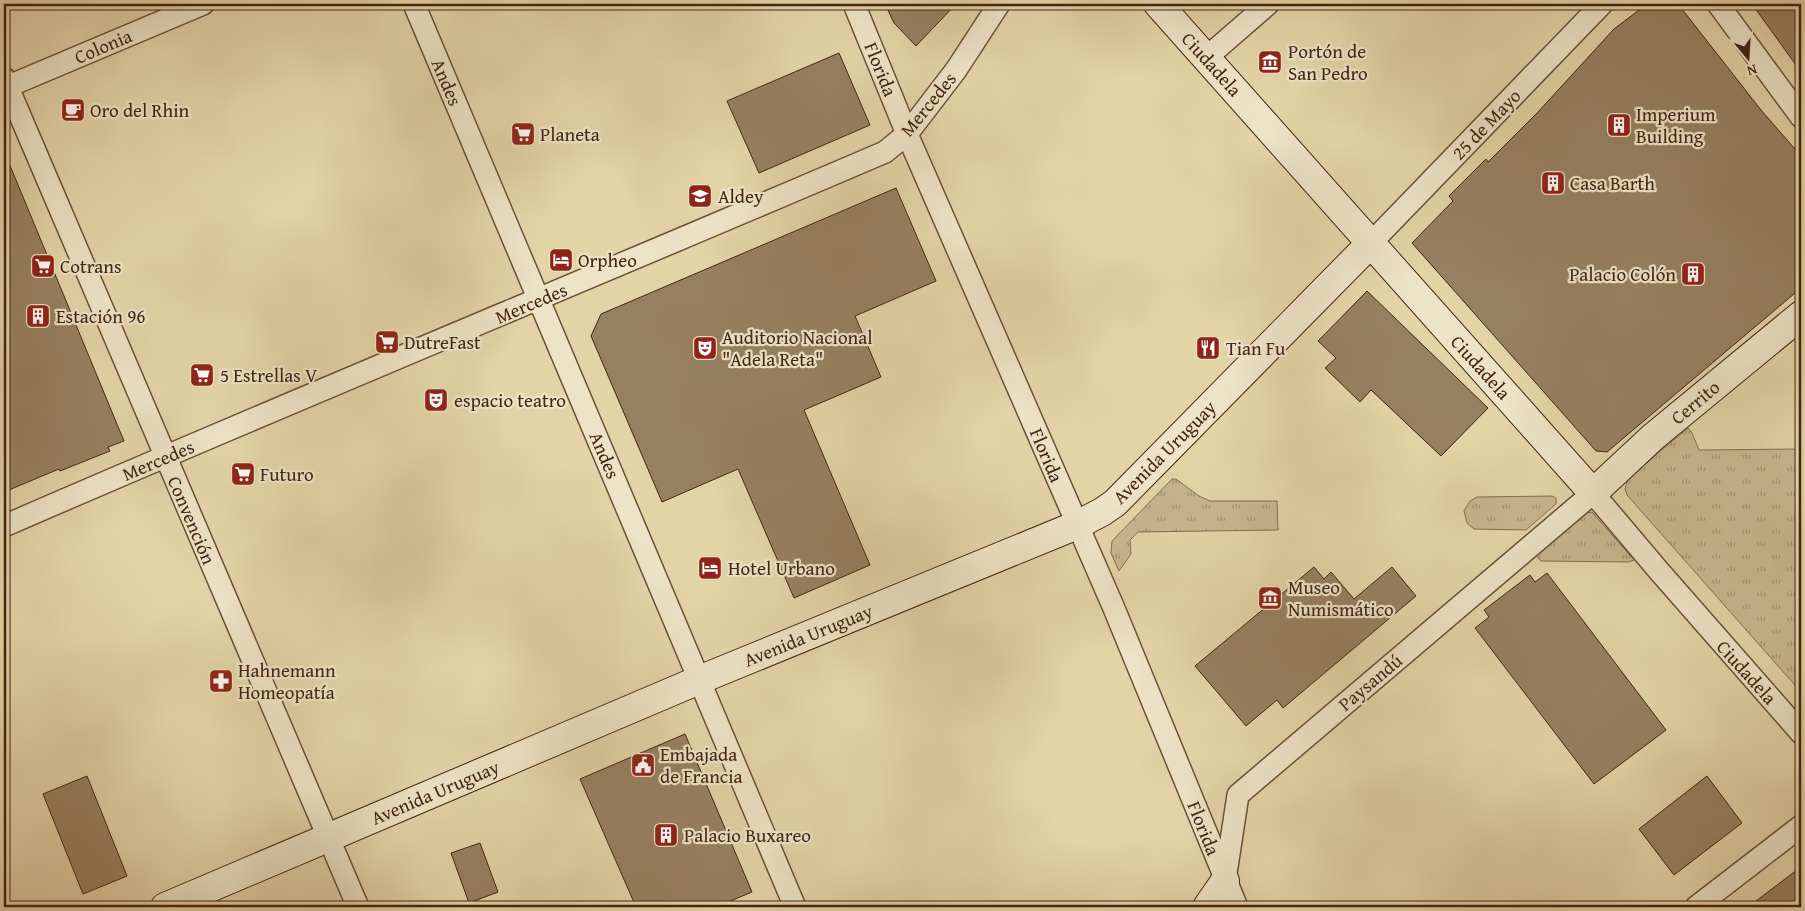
<svg xmlns="http://www.w3.org/2000/svg" width="1805" height="911" viewBox="0 0 1805 911" font-family="'Gentium Book Plus',serif">
<style>
.grass{fill:url(#grass-tufts);stroke:#866d51}
.building{fill:#978060;stroke:#442413}
.lines{fill:none;stroke-linecap:round;stroke-linejoin:round}
.street-casing{stroke:#6c5038;stroke-width:24}
.secondary-casing{stroke:#442413;stroke-width:30}
.street{stroke:#ede3c6;stroke-width:21}
.secondary{stroke:#ede3c6;stroke-width:28}
.labels{text-anchor:middle;stroke-width:4.5;stroke-linejoin:round;paint-order:stroke}
.street-label{font-size:19px;fill:#442413;stroke:#ede3c6}
.poi-label{font-size:19px;fill:#442413;stroke:#ede3c6;text-anchor:start}
</style>
<defs>
<pattern id="grass-tufts" width="24" height="20" patternUnits="userSpaceOnUse" patternTransform="scale(1.25)"><rect width="24" height="20" fill="#c8b68f"/><path d="M3 7l-1-3M5 7V3M7 7l1-3M15 17l-1-3M17 17v-4M19 17l1-3" fill="none" stroke="#a49474"/></pattern>
</defs>
<rect width="100%" height="100%" fill="#e3d4a8"/>
<filter id="stains"><feTurbulence type="fractalNoise" baseFrequency=".004" numOctaves="4"/><feColorMatrix values="0 0 0 0 .2 0 0 0 0 .09 0 0 0 0 .02 0 0 0 .5 -.17"/></filter>
<radialGradient id="worn" r=".72"><stop offset=".6" stop-color="#630" stop-opacity="0"/><stop offset="1" stop-color="#630" stop-opacity=".3"/></radialGradient>
<g class="grass">
<polygon points="1688,428 1692,433 1699,450 1801,449 1801,692 1627,495 1625,489 1628,478"/>
<polygon points="1172,479 1176,479 1199,496 1210,501 1277,501 1278,530 1138,532 1130,540 1131,554 1119,571 1111,553 1112,541"/>
<polygon points="1552,496 1556,498 1556,504 1526,530 1474,529 1467,523 1464,511 1470,501 1477,497"/>
<polygon points="1592,512 1634,560 1629,562 1541,561 1535,555 1587,513"/>
</g>
<g class="building">
<polygon points="885,4 956,4 916,46 894,23"/>
<polygon points="1647,4 1678,4 1761,110 1801,156 1801,288 1607,452 1596,451 1412,243 1453,201 1449,196 1486,159 1488,162 1538,112 1614,29"/>
<polygon points="1752,4 1801,4 1801,72"/>
<polygon points="839,53 870,125 759,173 727,101"/>
<polygon points="4,151 124,441 108,447 110,451 60,471 59,469 4,492 4,260 10,257 4,242"/>
<polygon points="896,188 936,281 855,316 881,377 804,410 870,565 794,598 738,469 662,502 591,336 601,314"/>
<polygon points="1367,291 1488,408 1441,456 1371,390 1360,402 1325,368 1336,358 1318,341"/>
<polygon points="1314,567 1324,579 1331,572 1354,599 1392,567 1416,596 1283,708 1277,700 1246,726 1195,666"/>
<polygon points="1547,573 1666,730 1594,784 1475,628 1489,617 1484,610 1530,575 1535,582"/>
<polygon points="685,734 752,892 716,907 636,907 580,779"/>
<polygon points="87,776 127,876 83,894 43,794"/>
<polygon points="1707,776 1742,823 1674,875 1639,829"/>
<polygon points="480,843 498,892 469,903 451,853"/>
<polygon points="1801,867 1801,907 1748,907"/>
</g>
<g class="lines">
<defs>
<g id="street">
<polyline points="414,4 795,907"/>
<polyline points="854,4 907,134 1113,606 1237,907"/>
<polyline points="1718,4 1801,117"/>
<polyline points="1206,58 1268,4"/>
<polyline points="4,78 358,907"/>
<polyline points="4,88 203,4"/>
<polyline points="1370,244 1602,4"/>
<path d="M4 526C296 399 591 278 885 152L907 134 956 70 999 4"/>
<polyline points="1225,880 1238,795 1593,493 1659,571 1801,733"/>
<polyline points="1696,907 1801,826"/>
</g>
<g id="secondary">
<polyline points="1158,4 1593,493 1653,437 1801,315"/>
<polyline points="165,907 699,680 1077,525 1102,512 1115,503 1370,244"/>
<polyline points="1207,907 1225,881"/>
</g>
</defs>
<use href="#street" class="street-casing"/>
<use href="#secondary" class="secondary-casing"/>
<use href="#street" class="street"/>
<use href="#secondary" class="secondary"/>
</g>
<defs>
<symbol id="museum-square" viewBox="-11 -11 22 22"><rect x="-9" y="-9" width="18" height="18" rx="4" fill="#8f2418" stroke="#ede3c6"/><path d="M0-6L6-3V-2H-6V-3ZM-5-1h2V3h-2ZM-1-1h2V3h-2ZM3-1h2V3H3ZM-6 4H6V6H-6Z" fill="#fff"/></symbol>
<symbol id="cafe-square" viewBox="-11 -11 22 22"><rect x="-9" y="-9" width="18" height="18" rx="4" fill="#8f2418" stroke="#ede3c6"/><path d="M-5.5-4.5H6V0H3Q3 3.5 0 3.5H-2.5Q-5.5 3.5-5.5 0ZM3-3.2v2h1.7v-2ZM-6 4.5H4V6H-6Z" fill="#fff"/></symbol>
<symbol id="building-square" viewBox="-11 -11 22 22"><rect x="-9" y="-9" width="18" height="18" rx="4" fill="#8f2418" stroke="#ede3c6"/><path d="M-4-6H4V6H1V3H-1V6H-4ZM-2.5-4.3h1.7v1.8h-1.7ZM.8-4.3h1.7v1.8H.8ZM-2.5-1h1.7V.8h-1.7ZM.8-1h1.7V.8H.8Z" fill="#fff"/></symbol>
<symbol id="supermarket-square" viewBox="-11 -11 22 22"><rect x="-9" y="-9" width="18" height="18" rx="4" fill="#8f2418" stroke="#ede3c6"/><path d="M-6-5.5h2.5l.6 2H6L4.5 2H-2.5L-4.4-4H-6ZM-1.5 3.2a1.3 1.3 0 1 0 .1 0ZM3 3.2a1.3 1.3 0 1 0 .1 0Z" fill="#fff"/></symbol>
<symbol id="school-square" viewBox="-11 -11 22 22"><rect x="-9" y="-9" width="18" height="18" rx="4" fill="#8f2418" stroke="#ede3c6"/><path d="M0-5L7-2L0 1L-7-2ZM-4 1L0 2.5L4 1V4Q0 6-4 4Z" fill="#fff"/></symbol>
<symbol id="hotel-square" viewBox="-11 -11 22 22"><rect x="-9" y="-9" width="18" height="18" rx="4" fill="#8f2418" stroke="#ede3c6"/><path d="M-6-4.5h1.5V1H6V5H4.5V3h-9V5H-6ZM-4 0a1.8 1.8 0 1 1 3.6 0ZM.5 0V-2.5h3Q6-2.5 6 0Z" fill="#fff"/></symbol>
<symbol id="theatre-square" viewBox="-11 -11 22 22"><rect x="-9" y="-9" width="18" height="18" rx="4" fill="#8f2418" stroke="#ede3c6"/><path d="M-5-5.5Q0-4 5-5.5V0Q5 5 0 6Q-5 5-5 0ZM-3.3-2.5H-1v1.5H-3.3ZM1-2.5H3.3v1.5H1ZM-2.8 1Q0 5.5 2.8 1Z" fill="#fff"/></symbol>
<symbol id="restaurant-square" viewBox="-11 -11 22 22"><rect x="-9" y="-9" width="18" height="18" rx="4" fill="#8f2418" stroke="#ede3c6"/><path d="M-5-6h1v4h1v-4h1v4h1v-4h1v5L-1.5 .5V6h-2V.5L-5-1ZM5-6V6H3V1.5H1.5Q1.5-4 5-6Z" fill="#fff"/></symbol>
<symbol id="pharmacy-square" viewBox="-11 -11 22 22"><rect x="-9" y="-9" width="18" height="18" rx="4" fill="#8f2418" stroke="#ede3c6"/><path d="M-2-6h4v4h4v4h-4v4h-4v-4h-4v-4h4Z" fill="#fff"/></symbol>
<symbol id="civic-square" viewBox="-11 -11 22 22"><rect x="-9" y="-9" width="18" height="18" rx="4" fill="#8f2418" stroke="#ede3c6"/><path d="M-.6-6.5H3V-4.5H.6V-3L4-1V1h2V6H-6V1h2V-1L-.6-3ZM-1.2 2.5V6h2.4V2.5Z" fill="#fff"/></symbol>
</defs>
<g fill-rule="evenodd">
<use href="#museum-square" x="1256" y="48" width="28" height="28"/>
<use href="#cafe-square" x="59" y="96" width="28" height="28"/>
<use href="#building-square" x="1605" y="111" width="28" height="28"/>
<use href="#supermarket-square" x="509" y="120" width="28" height="28"/>
<use href="#building-square" x="1539" y="169" width="28" height="28"/>
<use href="#school-square" x="686" y="182" width="28" height="28"/>
<use href="#hotel-square" x="547" y="246" width="28" height="28"/>
<use href="#supermarket-square" x="29" y="252" width="28" height="28"/>
<use href="#building-square" x="1679" y="260" width="28" height="28"/>
<use href="#building-square" x="24" y="302" width="28" height="28"/>
<use href="#supermarket-square" x="373" y="328" width="28" height="28"/>
<use href="#theatre-square" x="691" y="334" width="28" height="28"/>
<use href="#restaurant-square" x="1194" y="334" width="28" height="28"/>
<use href="#supermarket-square" x="188" y="361" width="28" height="28"/>
<use href="#theatre-square" x="422" y="386" width="28" height="28"/>
<use href="#supermarket-square" x="229" y="460" width="28" height="28"/>
<use href="#hotel-square" x="696" y="554" width="28" height="28"/>
<use href="#museum-square" x="1256" y="584" width="28" height="28"/>
<use href="#pharmacy-square" x="207" y="667" width="28" height="28"/>
<use href="#civic-square" x="629" y="751" width="28" height="28"/>
<use href="#building-square" x="652" y="821" width="28" height="28"/>
</g>
<g class="labels">
<g class="street-label">
<text transform="translate(103 46) rotate(-23)" y="7">Colonia</text>
<text transform="translate(1212 64) rotate(48)" y="7">Ciudadela</text>
<text transform="translate(881 69) rotate(68)" y="7">Florida</text>
<text transform="translate(447 82) rotate(67)" y="7">Andes</text>
<text transform="translate(928 104) rotate(-51)" y="7">Mercedes</text>
<text transform="translate(1486 124) rotate(-46)" y="7">25 de Mayo</text>
<text transform="translate(531 303) rotate(-23)" y="7">Mercedes</text>
<text transform="translate(1481 367) rotate(48)" y="7">Ciudadela</text>
<text transform="translate(1695 402) rotate(-40)" y="7">Cerrito</text>
<text transform="translate(1164 452) rotate(-45)" y="7">Avenida Uruguay</text>
<text transform="translate(605 455) rotate(67)" y="7">Andes</text>
<text transform="translate(1047 455) rotate(67)" y="7">Florida</text>
<text transform="translate(158 460) rotate(-23)" y="7">Mercedes</text>
<text transform="translate(192 520) rotate(67)" y="7">Convención</text>
<text transform="translate(808 635) rotate(-22)" y="7">Avenida Uruguay</text>
<text transform="translate(1747 672) rotate(48)" y="7">Ciudadela</text>
<text transform="translate(1370 682) rotate(-40)" y="7">Paysandú</text>
<text transform="translate(435 792) rotate(-23)" y="7">Avenida Uruguay</text>
<text transform="translate(1204 828) rotate(68)" y="7">Florida</text>
</g>
<g class="poi-label">
<text x="1288" y="58">Portón de<tspan x="1288" dy="22">San Pedro</tspan></text>
<text x="90" y="117">Oro del Rhin</text>
<text x="1636" y="121">Imperium<tspan x="1636" dy="22">Building</tspan></text>
<text x="540" y="141">Planeta</text>
<text x="1570" y="190">Casa Barth</text>
<text x="718" y="203">Aldey</text>
<text x="578" y="267">Orpheo</text>
<text x="60" y="273">Cotrans</text>
<text x="1676" y="281" text-anchor="end">Palacio Colón</text>
<text x="56" y="323">Estación 96</text>
<text x="722" y="344">Auditorio Nacional<tspan x="722" dy="22">"Adela Reta"</tspan></text>
<text x="404" y="349">DutreFast</text>
<text x="1226" y="355">Tian Fu</text>
<text x="220" y="382">5 Estrellas V</text>
<text x="454" y="407">espacio teatro</text>
<text x="260" y="481">Futuro</text>
<text x="728" y="575">Hotel Urbano</text>
<text x="1288" y="594">Museo<tspan x="1288" dy="22">Numismático</tspan></text>
<text x="238" y="677">Hahnemann<tspan x="238" dy="22">Homeopatía</tspan></text>
<text x="660" y="761">Embajada<tspan x="660" dy="22">de Francia</tspan></text>
<text x="684" y="842">Palacio Buxareo</text>
</g>
</g>
<rect width="1805" height="911" fill="none" stroke="#e3d4a8" stroke-width="20"/>
<rect x="5" y="5" width="1795" height="901" fill="none" stroke="#442413" stroke-width="2.5"/>
<rect x="10" y="10" width="1785" height="891" fill="none" stroke="#442413"/>
<g transform="translate(1748 58) rotate(162)" stroke="#ede3c6" stroke-width="4" paint-order="stroke">
<path d="M0-4L9 19L0 12L-9 19Z" fill="#442413"/>
<text y="-8" font-size="14" font-weight="bold" text-anchor="middle" fill="#442413">N</text>
</g>
<rect width="100%" height="100%" filter="url(#stains)"/>
<rect width="100%" height="100%" fill="url(#worn)"/>
</svg>
